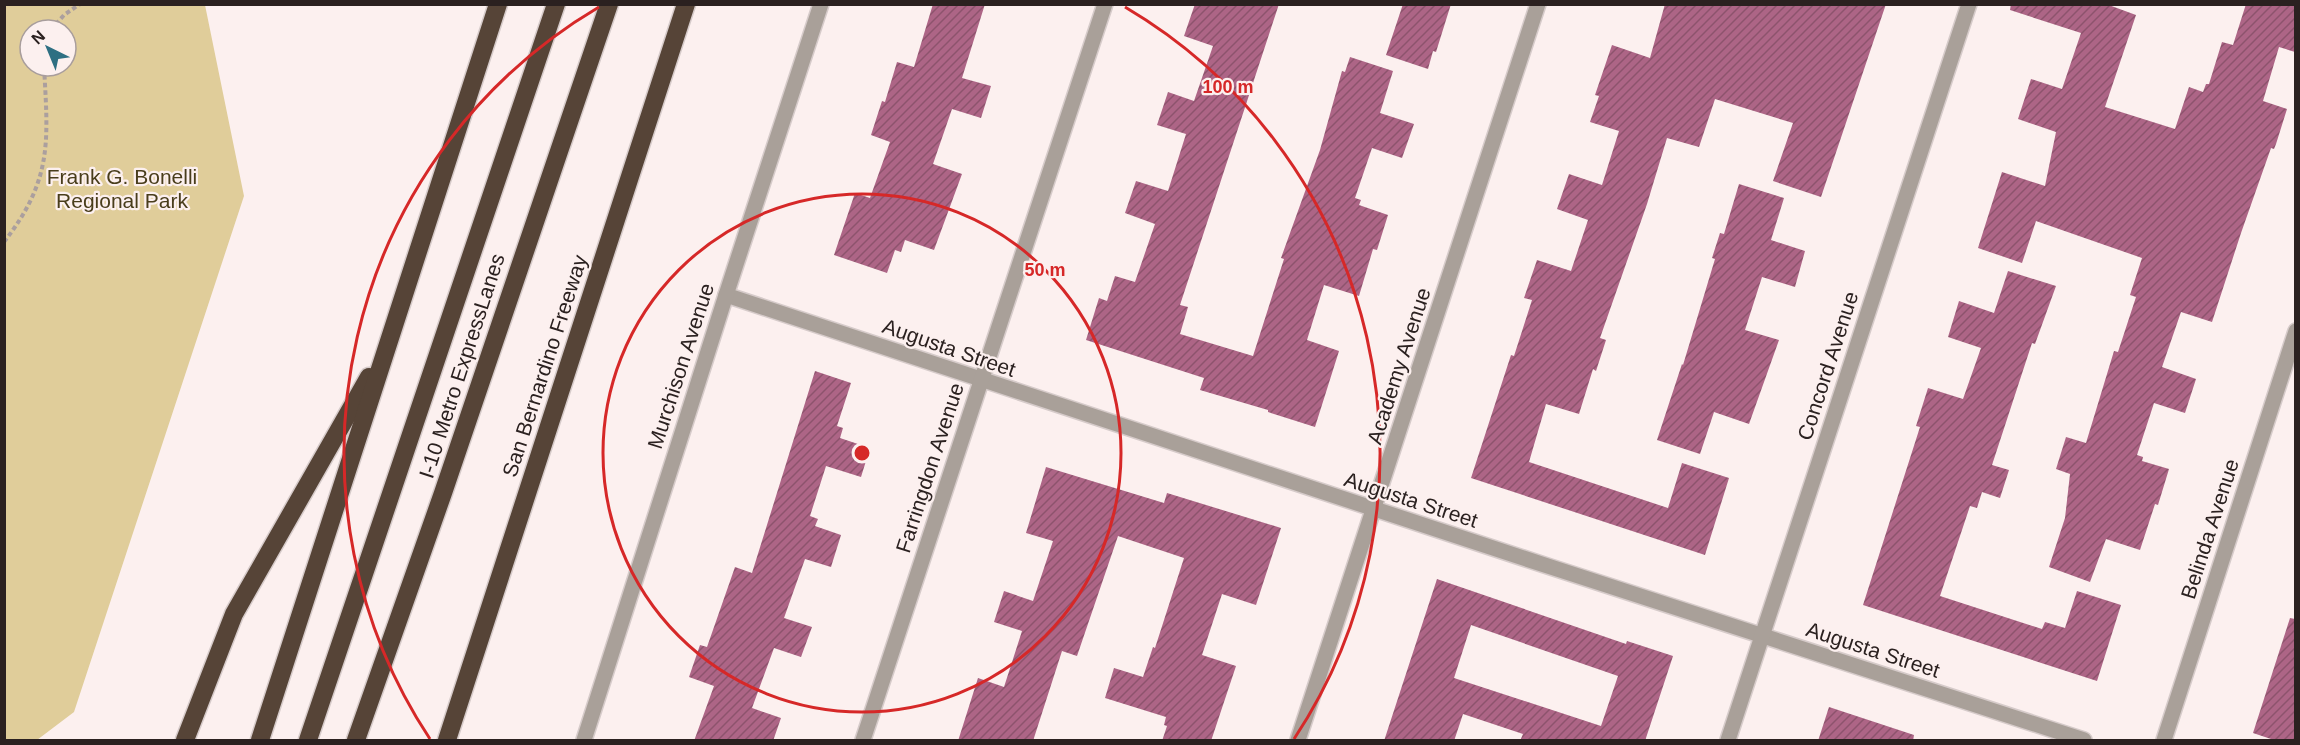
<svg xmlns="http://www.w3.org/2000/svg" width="2300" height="745" viewBox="0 0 2300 745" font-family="Arial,sans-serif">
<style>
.green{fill:#e0cd9a;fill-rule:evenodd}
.building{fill:url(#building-hatch);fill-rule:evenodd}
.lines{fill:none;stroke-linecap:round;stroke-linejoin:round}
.minor-casing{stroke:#d6cbca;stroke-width:18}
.tertiary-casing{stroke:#d6cbca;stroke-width:18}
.motorway-casing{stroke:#d6cbca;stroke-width:21}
.path{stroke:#ab9f9e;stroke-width:4;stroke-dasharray:4.5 3;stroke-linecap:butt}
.minor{stroke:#a9a099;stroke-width:15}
.tertiary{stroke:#a9a099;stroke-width:15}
.motorway{stroke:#564437;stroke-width:18}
.ring{fill:none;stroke:#d62828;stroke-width:3}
.labels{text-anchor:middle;stroke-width:4.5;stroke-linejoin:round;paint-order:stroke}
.park-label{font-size:21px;fill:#493d1b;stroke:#fcf0ef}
.street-label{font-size:21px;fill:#2b2120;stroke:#fcf0ef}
.centre{fill:#d62828;stroke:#fcf0ef;stroke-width:3}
.ring-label{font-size:18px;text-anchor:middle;font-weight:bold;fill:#d62828;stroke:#fcf0ef;stroke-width:4.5;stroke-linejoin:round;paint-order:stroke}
</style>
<defs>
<pattern id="building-hatch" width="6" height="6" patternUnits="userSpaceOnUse" patternTransform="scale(1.5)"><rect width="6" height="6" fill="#ad6586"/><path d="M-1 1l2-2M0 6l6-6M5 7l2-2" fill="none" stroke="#8d536d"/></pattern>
</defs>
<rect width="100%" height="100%" fill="#fcf0ef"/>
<path class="green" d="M4 5H205L244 196 74 712 37 740H4ZM30 30H66V66H30Z"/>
<g class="building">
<polygon points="933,4 985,4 962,78 991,86 981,118 952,109 933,164 962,174 934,250 905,240 901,252 895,250 887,273 834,255 855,193 870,198 890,142 871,135 882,101 885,102 897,62 914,67"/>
<polygon points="1195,4 1279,4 1180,305 1188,307 1180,334 1253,356 1284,259 1281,258 1320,150 1342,71 1345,72 1350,57 1393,71 1380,113 1414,124 1402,158 1372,148 1355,198 1361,200 1359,205 1388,215 1377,250 1373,249 1359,296 1324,285 1307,340 1339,351 1315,427 1268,412 1268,410 1200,390 1204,378 1086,340 1099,298 1107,301 1115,276 1135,282 1155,224 1125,213 1136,181 1168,191 1186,134 1157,125 1168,92 1194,101 1213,46 1184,36"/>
<polygon points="1403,4 1451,4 1436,52 1433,51 1428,69 1386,55"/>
<polygon points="1665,4 1886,4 1821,197 1773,181 1793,123 1715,99 1699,147 1667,138 1647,204 1600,338 1606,340 1596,371 1593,369 1579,414 1546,404 1529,462 1668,508 1682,463 1729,478 1705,555 1471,478 1511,355 1514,356 1532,300 1524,298 1537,260 1571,271 1588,220 1557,209 1569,174 1602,185 1619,131 1590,122 1599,96 1595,95 1612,45 1650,58"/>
<polygon points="2011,4 2106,4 2136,15 2105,107 2175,129 2189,87 2203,92 2206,84 2209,84 2222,42 2233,45 2246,4 2295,4 2295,52 2279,47 2263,101 2287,109 2276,144 2274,149 2271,148 2241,233 2212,322 2181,312 2162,367 2196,379 2185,413 2154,403 2137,455 2143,457 2142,461 2169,469 2158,505 2155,504 2140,550 2106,539 2090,582 2049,567 2065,518 2070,474 2056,469 2066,437 2086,443 2114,351 2118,352 2136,297 2130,295 2142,258 2036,221 2022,263 1978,248 2002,172 2045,186 2056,132 2018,119 2031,79 2062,89 2081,33 2010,10"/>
<polygon points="1739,184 1784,198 1771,240 1805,251 1795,287 1762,277 1745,330 1779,340 1749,424 1714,412 1700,454 1657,440 1682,364 1683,365 1715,259 1712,258 1720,233 1724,234"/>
<polygon points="2008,271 2056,286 2035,344 2032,343 1992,465 2009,470 2000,498 1982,492 1977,508 1970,506 1940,596 2042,629 2045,622 2065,628 2077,591 2121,605 2097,681 1863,605 1920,427 1916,426 1928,388 1963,399 1981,348 1948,337 1959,301 1994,313"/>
<polygon points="815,371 851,383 837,426 843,428 840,438 870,448 861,477 826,466 810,516 818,519 815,526 841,535 831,567 805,559 784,618 812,627 801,657 774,648 752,708 781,718 773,741 694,741 714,686 689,677 700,645 707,647 735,567 752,573"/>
<polygon points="1046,467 1164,503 1167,493 1281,528 1256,605 1222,594 1202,655 1236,666 1211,741 1162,741 1167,726 1164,725 1166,717 1105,698 1114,668 1143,677 1153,647 1155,648 1184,558 1118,536 1077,656 1062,651 1033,741 958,741 978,678 1004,687 1022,631 994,622 1004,591 1033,601 1053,541 1026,533"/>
<path d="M1437 579 1626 644 1627 641 1673 656 1645 741H1520L1523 734 1463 714 1454 741H1384ZM1471 625 1618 676 1601 726 1454 678Z"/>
<polygon points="2290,618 2295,619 2295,741 2277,741 2253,733"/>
<polygon points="1829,707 1914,735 1913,741 1818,741"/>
</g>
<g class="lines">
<defs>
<g id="minor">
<path d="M726 295C1177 447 1631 593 2084 740"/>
<polyline points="863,740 1105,4"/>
<polyline points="1298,740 1538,4"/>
<polyline points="1728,740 1969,4"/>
<polyline points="2164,740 2296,331"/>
</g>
<polyline id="tertiary" points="584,740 726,295 821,4"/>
<g id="motorway">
<polyline points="185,740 234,614 369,377"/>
<polyline points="260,740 498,4"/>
<polyline points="308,740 556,4"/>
<polyline points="356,740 443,493 609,4"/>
<polyline points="447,740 686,4"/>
</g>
</defs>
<use href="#minor" class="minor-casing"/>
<use href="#tertiary" class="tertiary-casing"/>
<use href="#motorway" class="motorway-casing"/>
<g class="path">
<polyline points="51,30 64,15 80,4"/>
<path d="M4 242C53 179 48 141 44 66"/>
</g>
<use href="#minor" class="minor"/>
<use href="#tertiary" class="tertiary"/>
<use href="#motorway" class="motorway"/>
</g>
<g class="ring">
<circle cx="862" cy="453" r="259"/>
<path d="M430 739A518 518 0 0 1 599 7M1125 7A518 518 0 0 1 1294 739"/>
</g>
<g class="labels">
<g class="park-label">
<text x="122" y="184">Frank G. Bonelli<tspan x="122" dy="24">Regional Park</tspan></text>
</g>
<g class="street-label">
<text transform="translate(949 348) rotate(19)" y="7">Augusta Street</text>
<text transform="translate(462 366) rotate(-72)" y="7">I-10 Metro ExpressLanes</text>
<text transform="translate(545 366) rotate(-72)" y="7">San Bernardino Freeway</text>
<text transform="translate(681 366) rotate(-72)" y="7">Murchison Avenue</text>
<text transform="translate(1399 366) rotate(-72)" y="7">Academy Avenue</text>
<text transform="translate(1828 366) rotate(-72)" y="7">Concord Avenue</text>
<text transform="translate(930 468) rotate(-72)" y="7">Farringdon Avenue</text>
<text transform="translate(1411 500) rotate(18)" y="7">Augusta Street</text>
<text transform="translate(2210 529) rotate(-72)" y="7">Belinda Avenue</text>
<text transform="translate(1873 650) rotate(18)" y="7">Augusta Street</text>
</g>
</g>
<circle cx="862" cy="453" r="9" class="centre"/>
<g class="ring-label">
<text x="1228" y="93">100 m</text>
<text x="1045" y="276">50 m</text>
</g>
<rect width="2300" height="745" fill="none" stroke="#2b2120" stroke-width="12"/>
<g transform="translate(48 48) rotate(317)"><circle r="28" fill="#fcf0ef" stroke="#a89d9c" stroke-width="1.5"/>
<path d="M0-4.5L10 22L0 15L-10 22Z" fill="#2e6f82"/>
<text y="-9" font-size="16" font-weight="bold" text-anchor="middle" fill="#2b2120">N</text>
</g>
</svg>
